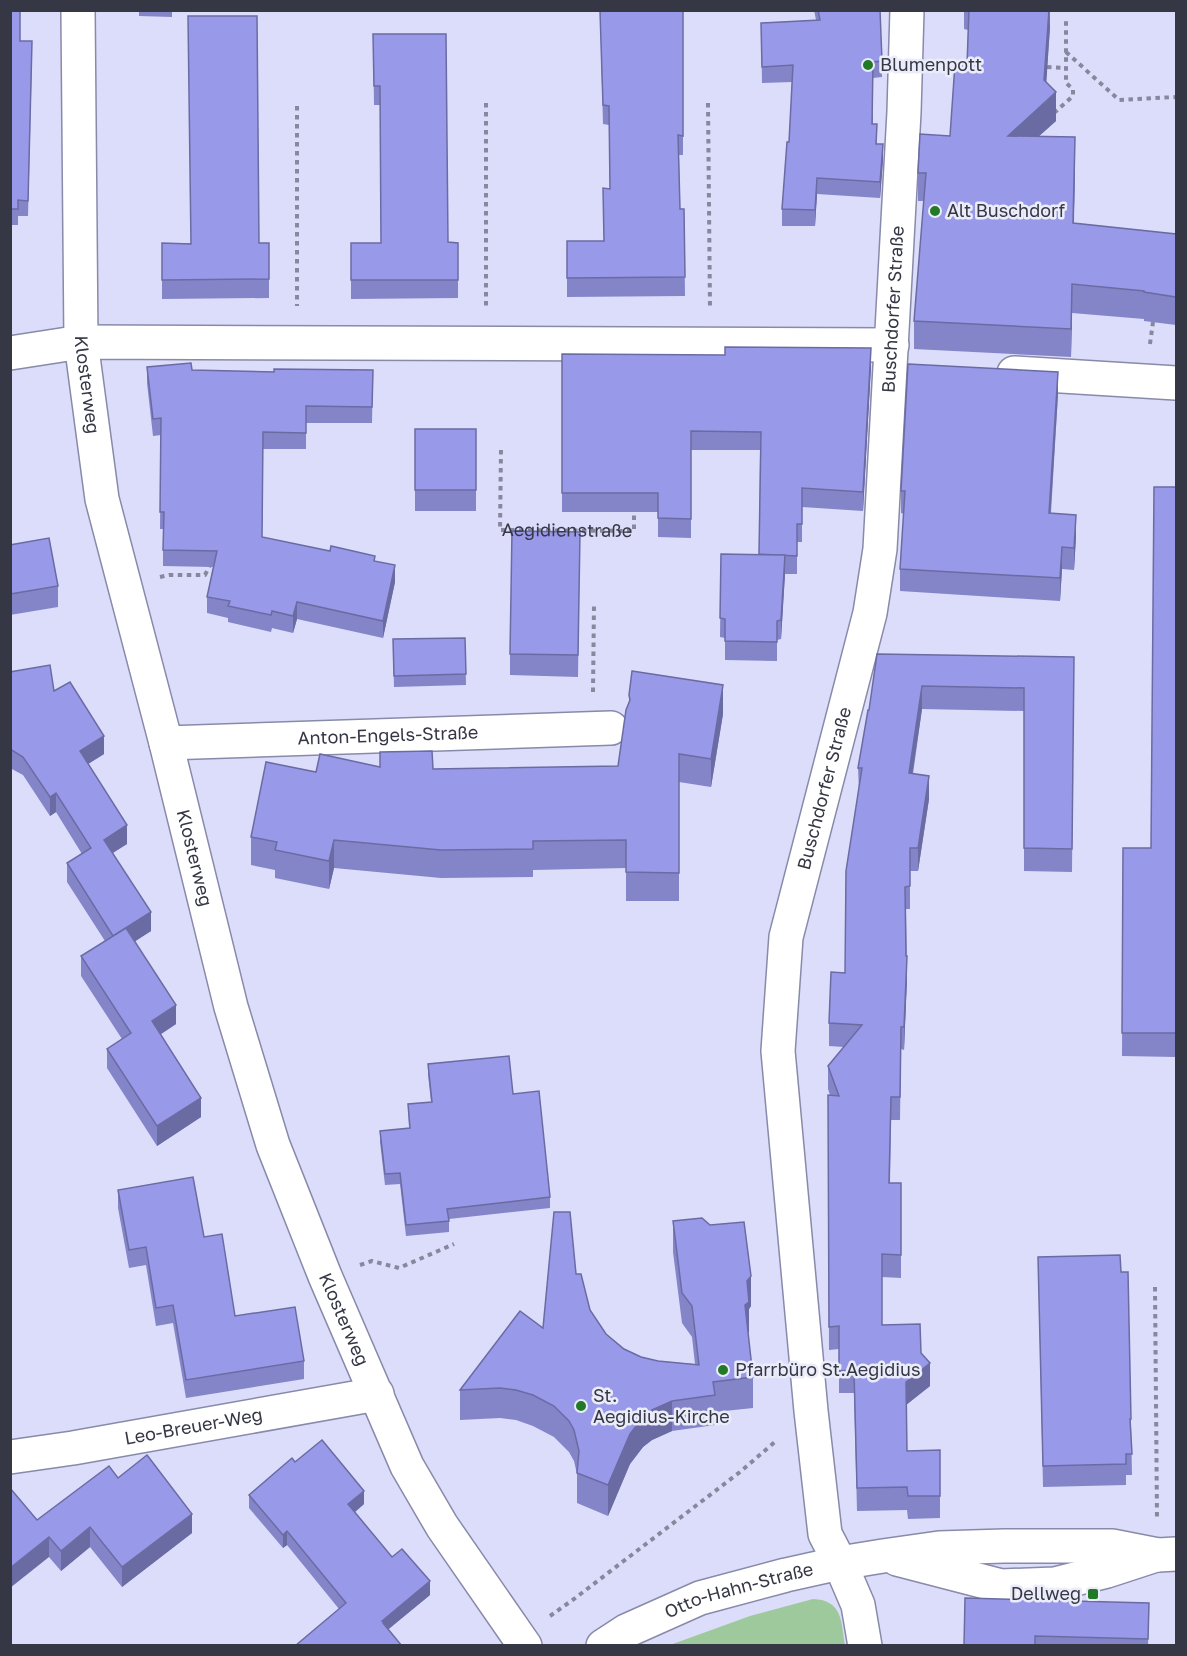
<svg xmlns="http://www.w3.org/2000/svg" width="1187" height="1656" viewBox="0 0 1187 1656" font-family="'Golos Text',sans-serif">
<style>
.green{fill:#9ec99c}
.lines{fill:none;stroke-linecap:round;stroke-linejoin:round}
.minor-casing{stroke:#888aaa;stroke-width:36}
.path{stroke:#87889d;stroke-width:4;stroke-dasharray:4.5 4.5;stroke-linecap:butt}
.minor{stroke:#fff;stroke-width:33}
.wall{fill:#8484c9}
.shaded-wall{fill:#6b6ba4}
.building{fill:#9999ea;stroke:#6b6ba4;stroke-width:1.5}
.poi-dot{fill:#227926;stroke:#ebecfa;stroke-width:2}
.labels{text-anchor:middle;stroke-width:5;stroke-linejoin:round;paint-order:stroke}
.poi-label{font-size:18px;fill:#363745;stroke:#ebecfa;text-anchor:start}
.street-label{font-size:18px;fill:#363745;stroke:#ebecfa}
</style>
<rect width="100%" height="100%" fill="#dcddfa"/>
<path class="green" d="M813 1599C843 1600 841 1622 845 1645H670L750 1616Z"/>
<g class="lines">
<defs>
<g id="minor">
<path id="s2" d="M78 10 81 342 102 499 166 743 231 1007 273 1145 325 1276 407 1466 442 1526 525 1646"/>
<polyline points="10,353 81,342 892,345"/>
<polyline points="1014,373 1176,383"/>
<path id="s3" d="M166 743 611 728"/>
<path id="s4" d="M10 1457 73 1448 377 1394"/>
<polyline points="897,1559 1001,1586 1055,1584 1107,1571 1156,1555"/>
<path id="s5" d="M603 1646 626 1631 700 1598 786 1575 840 1563 883 1556 939 1548 1004 1546H1112L1158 1555 1176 1554"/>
<path id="s6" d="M865 1646 858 1605 840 1563 825 1534 811 1411 778 1051 786 937 870 613 880 549 904 112 907 10"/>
</g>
</defs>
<use href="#minor" class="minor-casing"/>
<g class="path">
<polyline points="1066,52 1119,100 1176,97"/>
<polyline points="942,62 968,63"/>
<polyline points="1047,67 1066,68"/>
<polyline points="486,103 486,307"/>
<polyline points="708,103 710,308"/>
<polyline points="297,106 297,306"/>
<polyline points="1054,113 1073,96 1073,89 1066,83 1066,21"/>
<polyline points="1150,344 1153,322"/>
<path id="s1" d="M501 450 500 530 634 531V507"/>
<polyline points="160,577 169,575 205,575 210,565"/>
<polyline points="593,692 594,604"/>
<polyline points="360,1265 372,1261 399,1268 454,1244"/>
<polyline points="1155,1287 1157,1518"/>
<polyline points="550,1616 574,1599 740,1472 776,1441"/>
</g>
<use href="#minor" class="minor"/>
</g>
<g class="wall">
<polygon points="10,10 20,41 32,57 28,216 18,216 18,225 10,225"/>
<polygon points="139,10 172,10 172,17 139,16"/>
<polygon points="683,10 683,155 679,155 680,209 684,209 685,296 567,297 567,241 604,241 603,188 610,189 609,125 603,124 600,11"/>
<polygon points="814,10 880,10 882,77 873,78 873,124 877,144 883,160 880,198 817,194 815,226 782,226 782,209 789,142 792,82 762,83 761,23 816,20"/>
<polygon points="964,10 1050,10 1050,27 1046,82 1056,121 1039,136 1075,165 1074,223 1176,234 1176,325 1144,321 1144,319 1072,313 1071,357 914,349 914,321 924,201 918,201 918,173 950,136 967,65 968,30 964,29"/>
<polygon points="373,34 448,242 458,243 458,298 351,299 351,243 381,243 380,105 374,105"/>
<polygon points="162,243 269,243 269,298 162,299"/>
<polygon points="562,354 871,366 863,511 802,507 802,542 797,542 797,574 785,574 781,639 777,640 777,661 725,660 725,638 720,637 721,554 759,555 760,450 691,450 691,538 658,537 658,512 562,512"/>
<polygon points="147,367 192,370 274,372 373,370 372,423 306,423 306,449 263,449 262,537 375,561 395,582 383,638 297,619 293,633 272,628 271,632 228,622 228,618 207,613 207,597 213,567 163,566 163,529 160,529 161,435 153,436 147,383"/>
<polygon points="1058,394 1051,513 1076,537 1074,570 1062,569 1060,601 900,591 900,569 904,514 901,513 901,491"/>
<rect x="415" y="429" width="61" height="82"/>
<polygon points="1176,487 1176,1057 1122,1056 1123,848 1151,848"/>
<polygon points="580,532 578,677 510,675 510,654"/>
<polygon points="10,545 58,586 58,607 10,615"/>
<polygon points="465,638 466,685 394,687 393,639"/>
<polygon points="877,654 1074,657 1072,872 1024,871 1024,711 922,709 913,774 929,799 918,871 910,871 910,909 906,909 907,978 904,1050 901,1049 900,1120 891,1120 890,1183 901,1183 901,1278 882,1277 882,1325 921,1353 930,1386 906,1405 907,1451 940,1450 940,1518 908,1519 907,1510 857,1511 854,1393 839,1393 839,1349 829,1350 828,1095 830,1095 828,1089 828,1066 844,1047 829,1046 829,1023 845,973 859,791 858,768 869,710"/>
<polygon points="10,672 54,691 104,754 88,764 127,844 113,853 151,931 135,941 176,1024 161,1034 201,1117 157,1146 107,1068 107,1049 122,1039 81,976 81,956 105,941 67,882 67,863 82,854 56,812 50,816 23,775 10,768"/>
<polygon points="629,695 723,714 711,787 679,782 679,901 626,901 626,868 533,870 533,877 441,878 334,868 329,889 275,878 275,870 251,865 251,837 380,767 380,752 433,769 618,766 629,703"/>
<polygon points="428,1064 513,1094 550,1197 550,1208 449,1219 449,1232 406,1236 400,1184 385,1185 380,1142 380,1131 409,1128 408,1104 431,1102 428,1075"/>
<polygon points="118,1190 204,1237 235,1316 304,1361 304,1379 186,1398 173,1323 156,1326 146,1265 129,1268 118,1208"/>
<polygon points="673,1221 710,1225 751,1306 749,1309 749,1332 748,1333 753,1377 753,1408 715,1412 715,1425 672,1431 652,1440 643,1447 630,1464 608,1516 577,1503 577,1474 574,1461 569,1452 554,1437 533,1426 516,1420 500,1418 460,1420 460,1390 543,1328 576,1274 590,1310 606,1334 624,1349 641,1357 658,1361 695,1364 692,1337 682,1323 673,1252"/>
<polygon points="1038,1257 1121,1272 1128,1272 1132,1475 1126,1475 1126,1485 1043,1487"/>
<polygon points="295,1462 364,1504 355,1512 392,1557 430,1595 388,1629 339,1609 287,1545 283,1548 249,1508 249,1495"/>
<polygon points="118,1478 192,1533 122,1587 90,1547 61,1571 49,1557 37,1520"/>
<polygon points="1149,1603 1148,1646 964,1646"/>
</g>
<g class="shaded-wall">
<polygon points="1049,10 1050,27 1045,103 1056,92 1056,121 1008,164 1008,136 1044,80"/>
<polygon points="1075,137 1075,165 1073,252 1073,223"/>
<polygon points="883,144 883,160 880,198 880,182"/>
<polygon points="817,178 817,194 815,226 815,210"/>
<polygon points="1072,284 1072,313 1071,357 1071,329"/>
<polygon points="871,348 871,366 863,511 863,492"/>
<polygon points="1058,372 1058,394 1049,536 1049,513"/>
<polygon points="1076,515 1076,537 1074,570 1074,548"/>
<polygon points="1062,547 1062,569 1060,601 1060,578"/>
<polygon points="785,555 785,574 781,639 781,620"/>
<polygon points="395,565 395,582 383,638 383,621"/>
<polygon points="297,602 297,619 293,633 293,616"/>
<polygon points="723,685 723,714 711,787 711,759"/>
<polygon points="922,686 922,709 909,796 909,773"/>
<polygon points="104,736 104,754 80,769 80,751"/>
<polygon points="929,776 929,799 918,871 918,848"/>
<polygon points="56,793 56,812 50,816 50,797"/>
<polygon points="127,825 127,844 104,858 104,840"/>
<polygon points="334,840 334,868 329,889 329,861"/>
<polygon points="151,912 151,931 114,955 114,936"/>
<polygon points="907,956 907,978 904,1050 904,1027"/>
<polygon points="176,1005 176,1024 152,1040 152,1021"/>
<polygon points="201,1098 201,1117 157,1146 157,1126"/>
<polygon points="751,1276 751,1306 749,1309 749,1332 745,1335 745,1305 747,1281"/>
<polygon points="930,1363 930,1386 906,1405 906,1382"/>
<polygon points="672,1401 672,1431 652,1440 643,1447 630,1464 608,1516 608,1485 630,1434 643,1417 652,1410"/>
<polygon points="364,1491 364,1504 348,1518 348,1504"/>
<polygon points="192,1514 192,1533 122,1587 122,1567"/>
<polygon points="90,1527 90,1547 61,1571 61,1551"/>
<polygon points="287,1531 287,1545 283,1548 283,1535"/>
<polygon points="49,1537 49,1557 10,1588 10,1568"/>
<polygon points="430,1581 430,1595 384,1633 382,1621"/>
</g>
<g class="building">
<polygon points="10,10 20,10 20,41 32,41 28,201 18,200 18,209 10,209"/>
<polygon points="683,10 683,136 678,135 680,209 684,209 685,277 567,278 567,241 604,241 603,188 610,189 609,106 603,105 600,11"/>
<polygon points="818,10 880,10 882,61 873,62 872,124 877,124 876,144 883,144 880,182 817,178 815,210 782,209 787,142 789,142 793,65 762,67 761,23 820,20"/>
<polygon points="969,10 1049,10 1044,80 1056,92 1008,136 1075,137 1073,223 1176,234 1176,297 1144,292 1144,291 1072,284 1071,329 914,321 926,173 918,173 920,134 950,136 955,64 967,65"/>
<polygon points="188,16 257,16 259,243 269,243 269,279 162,280 162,243 191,244"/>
<polygon points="373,34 446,34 448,242 458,243 458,280 351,280 351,243 381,243 380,86 374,86"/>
<polygon points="725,347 871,348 863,492 802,488 802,524 797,524 797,556 759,554 761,432 691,431 691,519 658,518 658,493 562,493 562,354 725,355"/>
<polygon points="191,363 192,370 274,372 274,369 373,370 372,407 306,406 306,433 263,432 262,537 330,551 331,546 375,556 374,561 395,565 383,621 297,602 293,616 272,611 271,615 228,606 230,601 207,597 217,551 163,550 164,512 160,512 161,418 153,419 147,367"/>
<polygon points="908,364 1058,372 1049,513 1076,515 1074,548 1062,547 1060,578 900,569 905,491 901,491"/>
<rect x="415" y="429" width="61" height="61"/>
<polygon points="1154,487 1176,487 1176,1033 1122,1033 1123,848 1151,848"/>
<polygon points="512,531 580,532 578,655 510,654"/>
<polygon points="49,538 58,586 10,594 10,545"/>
<polygon points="721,554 785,555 781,620 777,621 777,642 725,641 725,619 720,618"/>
<polygon points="465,638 466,674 394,676 393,639"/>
<polygon points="877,654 1074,657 1072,849 1024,848 1024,688 922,686 909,773 929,776 918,848 910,848 910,886 905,887 906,956 907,956 904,1027 901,1027 900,1097 891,1097 889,1183 901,1183 901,1255 882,1254 882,1325 920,1324 921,1353 930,1363 906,1382 907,1451 940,1450 940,1496 908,1496 907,1487 857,1488 854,1370 839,1371 839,1326 829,1327 828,1095 839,1096 828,1066 862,1025 829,1023 831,972 845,973 846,871 862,768 858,768 868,710 869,710"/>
<polygon points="50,665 54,691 70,682 104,736 80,751 127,825 104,840 151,912 113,936 67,863 91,848 56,793 50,797 23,757 10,749 10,672"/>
<polygon points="632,671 723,685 711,759 679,754 679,873 626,872 626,840 533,841 533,849 441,850 334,840 329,861 275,850 277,842 251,837 266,762 316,772 320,754 380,767 380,752 432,751 433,769 618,766 626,710 630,700 629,695"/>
<polygon points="126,928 176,1005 152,1021 201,1098 157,1126 107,1049 131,1033 81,956"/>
<polygon points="509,1056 513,1094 539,1091 550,1197 447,1209 449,1221 406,1225 400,1173 385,1174 380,1131 410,1128 408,1104 432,1102 428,1064"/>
<polygon points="193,1177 204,1237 222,1234 235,1316 295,1307 304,1361 186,1380 173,1305 156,1308 146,1247 129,1250 118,1190"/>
<polygon points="554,1212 570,1212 576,1274 581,1274 590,1310 606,1334 624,1349 641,1357 658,1361 699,1365 692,1306 682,1293 673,1221 702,1218 710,1225 744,1222 751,1276 747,1281 749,1302 745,1305 753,1377 713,1382 715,1395 672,1401 652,1410 643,1417 630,1434 608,1485 577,1473 579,1451 574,1430 569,1421 554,1406 533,1395 516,1390 500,1388 460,1390 520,1311 543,1328"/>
<polygon points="1120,1255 1121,1272 1128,1272 1131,1419 1130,1419 1132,1454 1126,1454 1126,1464 1043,1466 1038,1257"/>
<polygon points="322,1440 364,1491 348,1504 392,1557 402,1549 430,1581 382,1621 384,1622 383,1623 402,1646 295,1646 346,1603 287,1531 283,1535 249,1495 292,1458 295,1462"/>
<polygon points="147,1455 192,1514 122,1567 90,1527 61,1551 49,1537 10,1568 10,1488 37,1520 109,1466 118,1478"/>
<polygon points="965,1598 1149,1603 1148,1639 1035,1636 1035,1646 964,1646"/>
</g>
<g class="poi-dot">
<circle cx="868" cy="65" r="6"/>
<circle cx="935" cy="211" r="6"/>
<circle cx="723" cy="1370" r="6"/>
<circle cx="581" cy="1406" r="6"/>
<rect x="1087" y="1588" width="12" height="12" rx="3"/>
</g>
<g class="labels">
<g class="poi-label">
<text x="880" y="71">Blumenpott</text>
<text x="947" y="217">Alt Buschdorf</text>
<text x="735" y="1376">Pfarrbüro St.Aegidius</text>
<text x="593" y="1402">St.<tspan x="593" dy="21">Aegidius-Kirche</tspan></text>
<text x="1081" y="1600" text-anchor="end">Dellweg</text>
</g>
<g class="street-label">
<text dy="6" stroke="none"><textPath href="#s6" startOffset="1359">Buschdorfer Straße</textPath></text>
<text dy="6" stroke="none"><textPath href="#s2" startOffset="375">Klosterweg</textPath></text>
<text dy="6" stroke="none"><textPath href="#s1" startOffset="147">Aegidienstraße</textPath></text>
<text dy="6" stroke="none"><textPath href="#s3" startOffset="222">Anton-Engels-Straße</textPath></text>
<text dy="6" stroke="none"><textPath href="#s6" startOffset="873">Buschdorfer Straße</textPath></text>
<text dy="6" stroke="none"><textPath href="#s2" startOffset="861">Klosterweg</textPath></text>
<text dy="6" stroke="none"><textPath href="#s2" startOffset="1347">Klosterweg</textPath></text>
<text dy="6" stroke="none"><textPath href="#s4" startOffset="186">Leo-Breuer-Weg</textPath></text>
<text dy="6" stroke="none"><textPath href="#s5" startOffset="148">Otto-Hahn-Straße</textPath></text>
</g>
</g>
<rect width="1187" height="1656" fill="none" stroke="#363745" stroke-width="24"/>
</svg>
